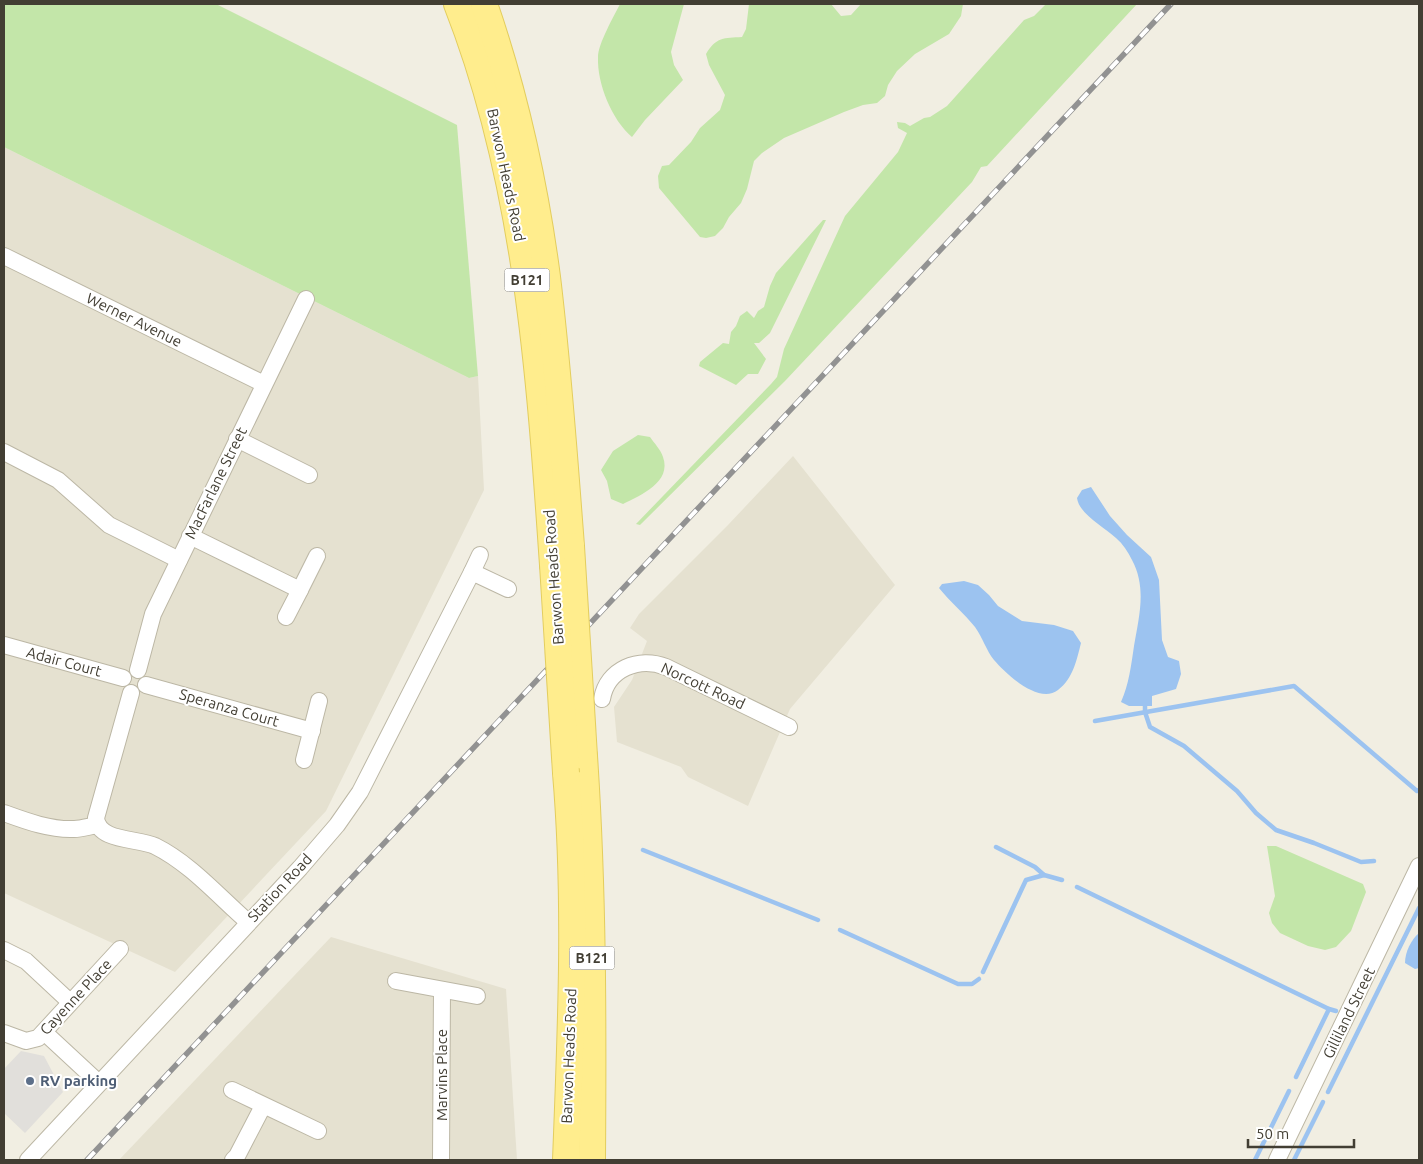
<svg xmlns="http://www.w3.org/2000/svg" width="1423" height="1164" viewBox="0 0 1423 1164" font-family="Ubuntu,sans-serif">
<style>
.residential{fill:#e5e1d0}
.green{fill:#c3e6a9}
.parking{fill:#e1dfdb}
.water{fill:#9cc3f0}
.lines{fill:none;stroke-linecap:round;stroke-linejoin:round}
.stream{stroke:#9cc3f0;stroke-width:4.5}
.street-casing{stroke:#bcb7a5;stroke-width:18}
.primary-casing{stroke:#e3cd5e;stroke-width:28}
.street{stroke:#fff;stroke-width:16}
.primary{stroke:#ffed8d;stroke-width:26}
.rail-casing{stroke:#929292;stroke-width:5.5}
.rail{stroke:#fff;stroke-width:4;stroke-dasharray:11;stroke-linecap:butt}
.primary-bridge-casing{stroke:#e3cd5e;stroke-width:28;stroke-linecap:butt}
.primary-bridge{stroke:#ffed8d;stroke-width:26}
.service-dot{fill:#5c6f8a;stroke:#fff;stroke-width:2}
.labels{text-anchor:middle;stroke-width:4;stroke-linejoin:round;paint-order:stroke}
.shield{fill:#fff;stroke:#7b7870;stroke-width:1}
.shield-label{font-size:14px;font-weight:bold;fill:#423e33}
.street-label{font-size:15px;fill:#423e33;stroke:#fff}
.service-label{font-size:15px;font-weight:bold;fill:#4e5e75;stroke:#fff;text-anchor:start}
</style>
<rect width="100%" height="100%" fill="#f1eee2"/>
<g class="residential">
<polygon points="4,147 469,378 478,376 484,490 326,811 175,972 4,893"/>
<polygon points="793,456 895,585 790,709 748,806 688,777 681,767 617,742 614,707 632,680 647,641 630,628 639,614 728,525"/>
<polygon points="331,937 506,989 517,1160 119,1160"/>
</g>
<g class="green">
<polygon points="4,4 216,4 457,125 478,376 469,378 4,147"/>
<path d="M620 4H684L671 52 674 65 683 80 645 120 632 137C612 120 597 84 598 57 598 44 614 16 620 4Z"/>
<path d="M749 4H831L841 16 851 15 861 4H963L961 16 949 34 915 54 897 71 888 85 885 96 877 103 863 105 844 112 784 138 762 153 754 161 747 189 741 203 729 217 723 228 715 236 706 238 700 237 659 188 658 176 662 166 669 165 691 142 700 128 720 110 725 95 709 65 706 54C716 37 724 38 742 37L746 29Z"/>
<polygon points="1046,4 1137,4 987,166 981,167 972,182 785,381 640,525 636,524 771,384 777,377 784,349 845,216 898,152 907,133 898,128 897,122 905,123 910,126 924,118 930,117 947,106 1024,20 1034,16"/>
<polygon points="823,220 826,220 770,333 759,343 754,343 766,359 758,374 748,374 736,385 699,366 700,362 723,343 729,344 731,332 736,326 740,316 747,311 754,318 758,311 764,307 770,286 776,273"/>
<path d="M638 435 650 437C654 443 661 450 663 457 672 482 641 495 623 504L611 499 607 481 601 470 613 451Z"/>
<polygon points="1267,846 1276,846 1363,884 1366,892 1351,931 1336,947 1325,950 1308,946 1280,933 1272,923 1269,913 1275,896"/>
</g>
<polygon class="parking" points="21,1051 44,1056 63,1092 25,1133 4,1113 4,1069"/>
<g class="water">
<path d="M1091 487 1110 516 1127 535 1151 557 1159 580 1162 640 1168 657 1179 661 1181 674 1176 689 1152 696V706H1129L1121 702C1129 684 1131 666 1134 646 1139 616 1147 588 1132 560 1128 552 1123 544 1116 538 1104 527 1079 514 1077 498L1082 490Z"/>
<path d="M964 581 978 585 989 595 998 606 1022 621 1054 625 1073 631 1081 643C1077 659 1073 679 1058 690 1039 705 1006 674 994 660 986 650 983 638 975 627 964 613 950 602 939 588L942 584Z"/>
<path d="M1419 933V968L1415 969 1405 963C1405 952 1411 940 1419 933Z"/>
</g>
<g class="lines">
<g class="stream">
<polyline points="1145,701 1145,712 1150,727 1184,746 1237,791 1256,813 1276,830 1314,843 1361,862 1374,861"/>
<polyline points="1095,721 1294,686 1417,791 1419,790"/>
<polyline points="996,847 1035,867 1044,875"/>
<polyline points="643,850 818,920"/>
<polyline points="1077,887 1329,1009 1336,1011"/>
<polyline points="840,930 958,984 972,984 979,979"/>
<polyline points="983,972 1026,880 1044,875 1062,880"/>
<polyline points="1296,1077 1329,1009"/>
<polyline points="1328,1092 1419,908"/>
<polyline points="1255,1160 1289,1091"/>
<polyline points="1294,1160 1323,1102"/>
</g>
<defs>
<g id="street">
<polyline points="4,256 264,384"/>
<polyline points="237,439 309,475"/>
<polyline points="4,452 58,480 109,525 179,560"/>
<polyline points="190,536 300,590 286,617"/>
<polyline points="472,572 480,555"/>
<polyline points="300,590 317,556"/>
<polyline points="4,645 123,678"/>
<polyline points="138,670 153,614 306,299"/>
<polyline points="146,685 312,731"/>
<path d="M131 693 96 818C98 842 138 838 155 846 191 864 218 896 248 922"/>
<path d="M602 699C607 669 639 656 666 667L789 727"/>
<polyline points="304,760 319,701"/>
<path d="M4 813C26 821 50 830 74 829 82 829 90 826 98 825"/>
<polyline points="4,950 26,961 70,1002"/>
<polyline points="396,981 477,996"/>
<polyline points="44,1032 99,1083"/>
<polyline points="4,1033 26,1041 38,1038 120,949"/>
<polyline points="232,1090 318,1131"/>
<polyline points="28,1160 300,868 337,825 360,792 472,572 508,589"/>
<polyline points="233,1160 237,1156 263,1106"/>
<polyline points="441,1160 442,990"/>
<polyline points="1277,1160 1419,866"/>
</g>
<g id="primary">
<path d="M457 4C527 182 540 375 553 565"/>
<path d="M484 4C514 91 535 186 547 277 558 367 564 456 571 546"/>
<path d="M584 756C593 890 593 1025 592 1160"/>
<path d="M566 1160C571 1032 577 901 566 773"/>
</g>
</defs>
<use href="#street" class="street-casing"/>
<use href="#primary" class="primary-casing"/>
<use href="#street" class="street"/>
<use href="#primary" class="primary"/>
<defs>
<polyline id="rail" points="87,1160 1171,4"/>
</defs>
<use href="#rail" class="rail-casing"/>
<use href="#rail" class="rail"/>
<defs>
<g id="primary-bridge">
<polyline points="571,546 584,756"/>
<polyline points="553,565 566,773"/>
</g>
</defs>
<use href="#primary-bridge" class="primary-bridge-casing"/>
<use href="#primary-bridge" class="primary-bridge"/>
</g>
<circle class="service-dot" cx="30" cy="1081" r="5"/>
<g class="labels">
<g class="shield">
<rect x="504.5" y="268.5" width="45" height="23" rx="4"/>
<rect x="569.5" y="946.5" width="45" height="23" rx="4"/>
</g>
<g class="shield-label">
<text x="527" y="285">B121</text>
<text x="592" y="963">B121</text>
</g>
<g class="street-label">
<text transform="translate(506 175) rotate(78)" y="5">Barwon Heads Road</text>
<text transform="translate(134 320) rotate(26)" y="5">Werner Avenue</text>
<text transform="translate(216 483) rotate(-64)" y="5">MacFarlane Street</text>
<text transform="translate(554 577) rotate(-94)" y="5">Barwon Heads Road</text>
<text transform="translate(64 662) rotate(15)" y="5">Adair Court</text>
<text transform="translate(703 686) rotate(25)" y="5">Norcott Road</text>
<text transform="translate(229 708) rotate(16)" y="5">Speranza Court</text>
<text transform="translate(280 888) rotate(-47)" y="5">Station Road</text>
<text transform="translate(76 997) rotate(-47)" y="5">Cayenne Place</text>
<text transform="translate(1349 1013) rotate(-64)" y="5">Gilliland Street</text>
<text transform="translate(569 1056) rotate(-88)" y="5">Barwon Heads Road</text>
<text transform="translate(442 1075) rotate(-90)" y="5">Marvins Place</text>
</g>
<g class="service-label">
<text x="40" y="1086">RV parking</text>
</g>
</g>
<rect width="1423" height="1164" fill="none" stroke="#423e33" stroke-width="10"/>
<path d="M1248 1139v8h106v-8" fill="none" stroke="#423e33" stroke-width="2.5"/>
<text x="1256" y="1139" font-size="15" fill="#423e33" stroke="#ffffff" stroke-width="4" paint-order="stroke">50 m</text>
</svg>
